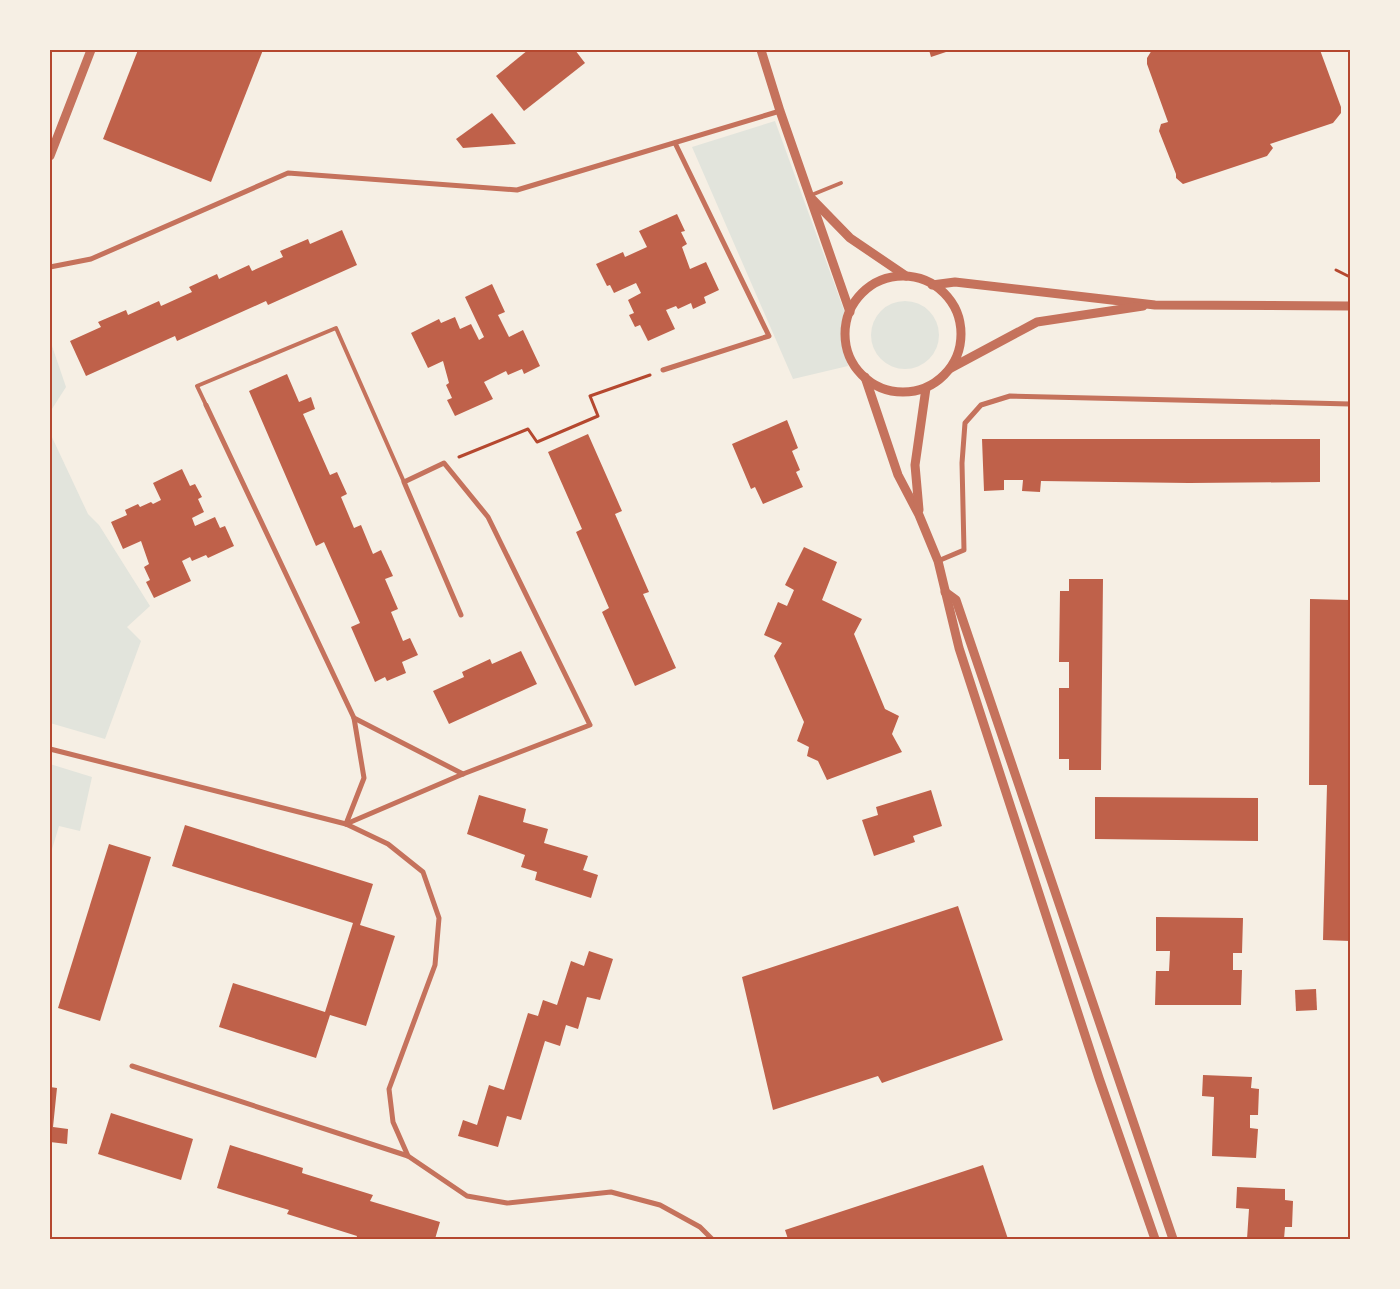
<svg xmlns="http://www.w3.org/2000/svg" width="1400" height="1289" viewBox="0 0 1400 1289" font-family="'Nunito Sans',sans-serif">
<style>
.green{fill:#e2e4dc}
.building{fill:#bf614a}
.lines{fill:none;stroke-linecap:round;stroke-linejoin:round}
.path{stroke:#b5482f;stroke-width:3}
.service{stroke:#c5725c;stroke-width:4}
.minor{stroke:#c5725c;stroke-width:5}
.tertiary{stroke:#c5725c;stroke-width:9}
.neatline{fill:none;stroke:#b5482f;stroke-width:2}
</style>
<rect width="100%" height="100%" fill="#f6efe4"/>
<g class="green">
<polygon points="775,121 845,313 841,334 848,366 793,379 692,147"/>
<circle cx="905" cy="335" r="34"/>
<polygon points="50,340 66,387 50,412"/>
<polygon points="50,433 88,514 99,525 150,606 127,627 141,641 105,739 50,723"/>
<polygon points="50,764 92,777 80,831 59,826 50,856"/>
</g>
<g class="building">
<polygon points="138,50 263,50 211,182 103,139"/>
<polygon points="528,50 575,50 585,63 524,111 496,76"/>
<polygon points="929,50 952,50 931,57"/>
<polygon points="1152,50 1320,50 1341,107 1341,113 1333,123 1270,144 1273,148 1267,156 1183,184 1176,178 1176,174 1159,131 1161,124 1168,122 1147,64 1147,58"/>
<polygon points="492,113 516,144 463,148 456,139"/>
<polygon points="677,214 685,231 681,232 687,244 682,247 690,269 706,262 719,290 704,297 706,303 693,309 691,303 678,309 676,306 666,310 675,329 648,341 640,325 635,327 629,315 634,313 628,300 641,293 636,283 614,293 610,285 607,286 596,264 623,252 625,257 647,247 639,231"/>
<polygon points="342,230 357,265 268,305 266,301 177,341 175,336 86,376 70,341 101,327 98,322 126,310 128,315 159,301 161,306 192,292 189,287 217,274 219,279 249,265 252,271 283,257 280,251 308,239 310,244"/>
<polygon points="492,284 505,312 498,315 509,337 523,330 540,366 524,374 522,369 508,375 506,371 484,382 493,399 455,416 447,400 452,398 446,385 449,383 443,361 428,368 411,333 439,319 441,323 455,317 460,329 471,324 479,340 484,337 465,297"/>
<polygon points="287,374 299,402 311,397 315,409 303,414 330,475 337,472 347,494 341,497 354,528 361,525 373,554 381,550 393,576 385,579 398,609 391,612 403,641 410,638 418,655 402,662 406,673 387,681 385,677 375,682 351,627 360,623 324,542 316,546 249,391"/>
<polygon points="787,420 798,448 792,451 800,470 796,472 803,487 763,504 755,487 751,489 732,444"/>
<polygon points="588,434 622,511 615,514 649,592 643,594 676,668 635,686 602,612 609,608 576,532 582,529 548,452"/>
<polygon points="982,439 1320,439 1320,482 1189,483 1041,481 1040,492 1022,491 1023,480 1004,480 1004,490 984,491"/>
<polygon points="182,469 190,486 195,484 202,497 198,499 204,512 192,518 195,526 215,517 220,528 225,526 234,546 208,558 206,555 192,561 190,557 182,561 191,581 154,598 146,582 150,580 144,567 149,564 141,541 123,549 111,522 127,515 125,510 138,504 140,507 151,502 153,504 161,500 153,483"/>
<polygon points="804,547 837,562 822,600 862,619 854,634 885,709 899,716 892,734 902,752 827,780 818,761 807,756 809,747 797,741 804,722 774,656 782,643 764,635 778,602 787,606 794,590 785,585"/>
<polygon points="1069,579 1103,579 1101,770 1069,770 1069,759 1059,759 1059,688 1069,688 1069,662 1059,662 1060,591 1069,591"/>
<polygon points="1310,599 1350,600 1350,941 1323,940 1327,785 1309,785"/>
<polygon points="521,651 537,684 449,724 433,691 464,677 462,672 490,659 492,664"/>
<polygon points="931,790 942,826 913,836 915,842 874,856 862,820 878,815 876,807"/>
<polygon points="479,795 526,809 523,822 548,829 544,843 588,856 583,870 598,875 591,898 535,880 537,872 521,867 525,855 467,834"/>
<polygon points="1095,797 1258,798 1258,841 1095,839"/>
<polygon points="185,825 373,884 360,925 395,936 366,1026 330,1015 316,1058 219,1027 233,983 325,1012 353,923 172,866"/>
<polygon points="109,844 151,857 100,1021 58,1008"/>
<polygon points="958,906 1003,1040 882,1083 878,1076 773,1110 742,977"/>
<polygon points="1156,917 1243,918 1242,953 1233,953 1233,970 1242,970 1241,1005 1155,1005 1156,971 1169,971 1170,951 1156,951"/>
<polygon points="589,951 613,959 600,1000 587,997 578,1029 566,1025 560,1046 545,1041 521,1120 507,1116 498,1147 458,1136 463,1120 477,1125 489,1085 504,1090 528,1013 538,1016 543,1000 557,1005 571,961 584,966"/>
<polygon points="1316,989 1317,1010 1296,1011 1295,990"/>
<polygon points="1203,1075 1252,1077 1251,1088 1259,1089 1258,1115 1250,1115 1250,1128 1258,1129 1256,1158 1212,1156 1214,1097 1202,1096"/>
<polygon points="50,1087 57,1088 53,1127 68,1129 67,1144 50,1142"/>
<polygon points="111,1113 193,1139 181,1180 98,1154"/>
<polygon points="230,1145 303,1168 302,1173 373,1195 370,1201 440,1222 435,1239 356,1239 357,1236 287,1214 289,1210 217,1188"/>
<polygon points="983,1165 1008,1239 788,1239 785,1230"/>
<polygon points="1237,1187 1285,1189 1285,1200 1293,1201 1292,1227 1285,1227 1284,1239 1247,1239 1249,1209 1236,1208"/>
</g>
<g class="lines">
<g class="path">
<polyline points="1336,270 1350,277"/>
<polyline points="459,457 528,429 537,442 598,416 590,396 650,375"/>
</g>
<g class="service">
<polyline points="809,196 841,183"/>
<polyline points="206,405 197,386 336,328 404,482"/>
</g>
<g class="minor">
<polyline points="50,267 91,259 288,173 517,190 780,111"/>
<polyline points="663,370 769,336 675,143"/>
<polyline points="206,405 354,718 364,778 346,824"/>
<polyline points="938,561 964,550 962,463 965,423 981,405 1010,396 1350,404"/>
<polyline points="354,718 463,774"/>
<polyline points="50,749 346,824 388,844 423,872 439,918 435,965 389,1089 393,1122 408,1156"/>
<polyline points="346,824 463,774 590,725 488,517 444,463 404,482 461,615"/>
<polyline points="132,1066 408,1156 467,1196 507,1203 611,1192 660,1205 700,1227 712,1239"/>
</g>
<g class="tertiary">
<polyline points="761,50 780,111 850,312"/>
<polyline points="50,156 91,50"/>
<polyline points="811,198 850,238 906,276"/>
<circle cx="903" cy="334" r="58"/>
<polyline points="932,285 955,282 1155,305 1350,306"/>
<polyline points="951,368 1037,322 1143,306"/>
<polyline points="865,377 898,475 919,515 938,561 959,648 1099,1078 1155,1239"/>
<polyline points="919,510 915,465 926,388"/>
<polyline points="945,592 956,600 1173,1239"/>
</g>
</g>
<rect width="1400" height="1289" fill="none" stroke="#f6efe4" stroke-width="102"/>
<rect x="51" y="51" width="1298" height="1187" class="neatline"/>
</svg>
